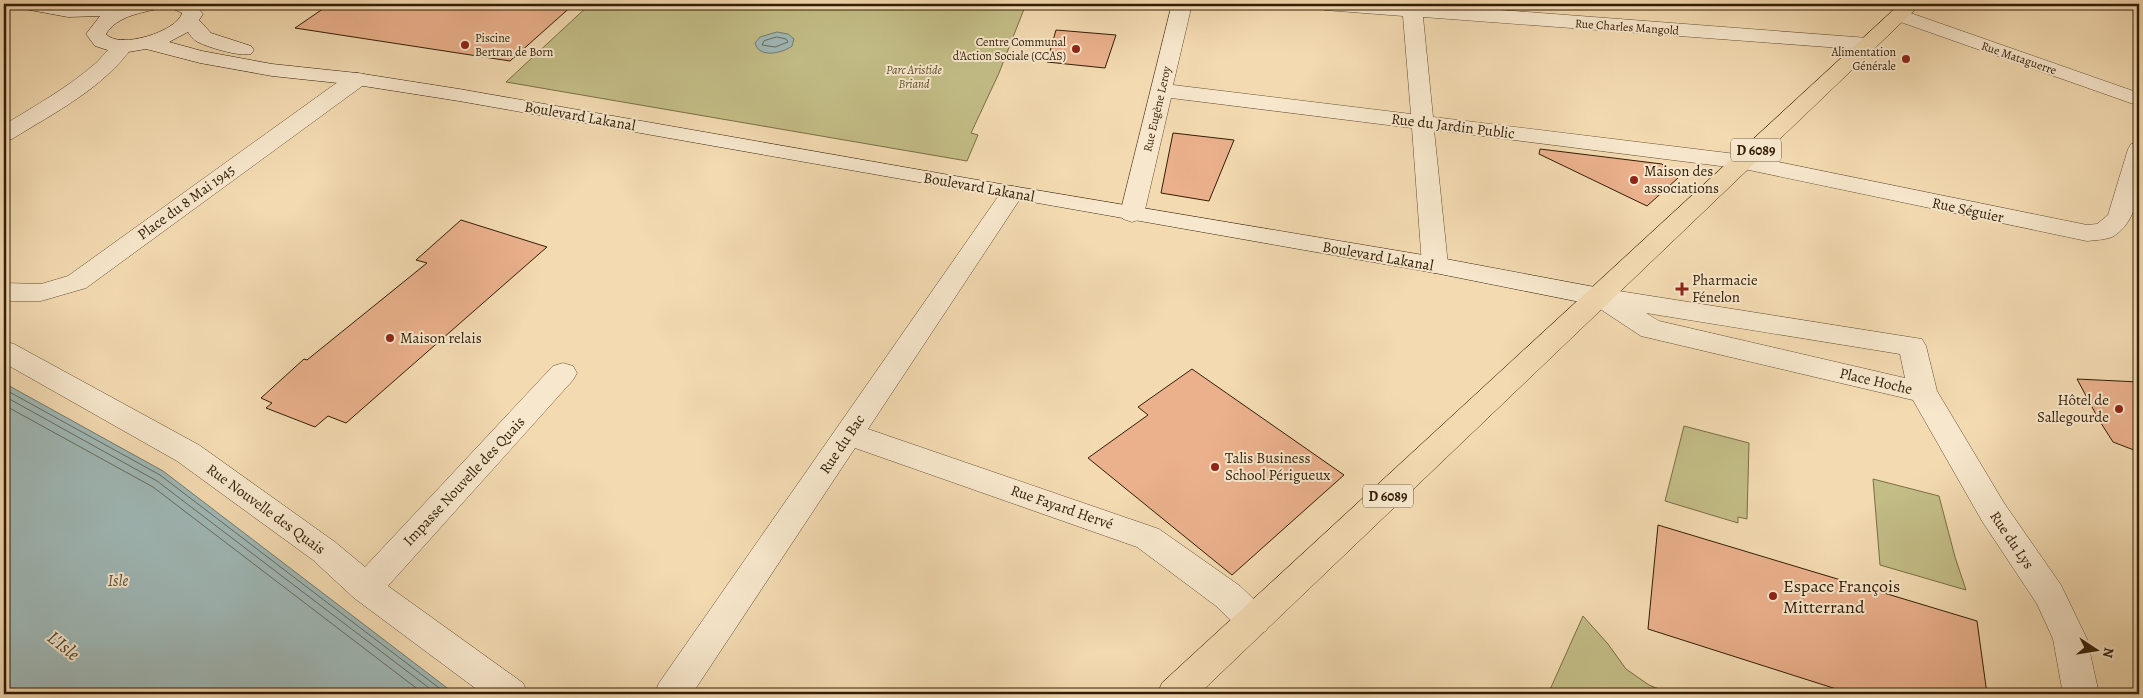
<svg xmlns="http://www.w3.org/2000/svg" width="2143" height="698" viewBox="0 0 2143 698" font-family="Alegreya,serif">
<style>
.green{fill:#c3bd86;stroke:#7a6d46}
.water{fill:#9fb8b6;stroke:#737a70}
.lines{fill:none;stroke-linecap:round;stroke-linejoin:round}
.shore{stroke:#686a5e;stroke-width:1}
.building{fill:#eab18c;stroke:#321d06}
.minor-casing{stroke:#624c31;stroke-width:1}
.secondary-casing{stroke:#321d06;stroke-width:1}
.primary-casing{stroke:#321d06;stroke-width:1}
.minor{fill:#f7e7cc;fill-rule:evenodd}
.secondary{fill:#f7e7cc;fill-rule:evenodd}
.primary{fill:#f3dab1;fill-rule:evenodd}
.poi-dot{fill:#8f2418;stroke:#f7e7cc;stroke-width:2}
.labels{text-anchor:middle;stroke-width:4;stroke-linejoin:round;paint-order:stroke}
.far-street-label{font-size:12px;fill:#321d06;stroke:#f7e7cc}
.far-poi-label{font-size:12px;fill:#321d06;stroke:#f7e7cc;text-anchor:end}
.far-park-label{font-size:12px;font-style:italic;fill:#5e4d2c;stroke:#f7e7cc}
.shield{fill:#f7e7cc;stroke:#6d5a41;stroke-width:1}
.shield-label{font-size:14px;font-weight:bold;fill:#321d06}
.street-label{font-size:15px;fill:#321d06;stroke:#f7e7cc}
.poi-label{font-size:15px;fill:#321d06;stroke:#f7e7cc;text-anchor:start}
.water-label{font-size:16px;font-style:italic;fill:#534c3b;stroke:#f7e7cc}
.near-poi-label{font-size:18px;fill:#321d06;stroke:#f7e7cc;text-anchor:start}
.near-water-label{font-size:19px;font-style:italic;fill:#534c3b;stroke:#f7e7cc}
</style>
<rect width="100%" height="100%" fill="#f3dab1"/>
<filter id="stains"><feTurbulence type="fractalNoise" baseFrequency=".004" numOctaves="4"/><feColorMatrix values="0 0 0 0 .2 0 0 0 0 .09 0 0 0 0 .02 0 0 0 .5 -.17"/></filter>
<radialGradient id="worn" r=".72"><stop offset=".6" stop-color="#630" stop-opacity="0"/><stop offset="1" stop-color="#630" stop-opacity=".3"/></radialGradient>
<g class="green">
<polygon points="590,4 1026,4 999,73 971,133 978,135 967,161 506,82"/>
<polygon points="1684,426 1749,443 1747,519 1738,517 1738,523 1665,501"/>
<polygon points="1873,479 1939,496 1955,557 1966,590 1880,565"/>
<polygon points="1583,616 1608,644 1626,669 1649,685 1671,694 1548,694"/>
</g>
<g class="water">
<path d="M777 32 788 34 794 39 792 46C783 53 759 59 755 43L760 37Z"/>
<polygon points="4,383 163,471 455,694 4,694"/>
</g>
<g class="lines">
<g class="shore">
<polygon points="777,37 786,39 788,42 775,47 762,45 764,41"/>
<polyline points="4,389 160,475 447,694"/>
<polyline points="4,396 157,481 437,694"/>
<polyline points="4,405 153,487 424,694"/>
</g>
</g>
<g class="building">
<polygon points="330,4 574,4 510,61 295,28"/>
<polygon points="1056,30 1116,35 1105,68 1047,62"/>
<polygon points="1173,133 1234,140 1209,201 1161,193"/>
<polygon points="1540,149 1662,164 1678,178 1647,206 1539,154"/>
<polygon points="461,220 547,247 346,423 328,416 315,427 266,408 272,403 261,398 304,359 307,360 427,263 416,260"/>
<polygon points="1192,369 1344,475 1232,575 1088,458 1148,415 1138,407"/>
<polygon points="2077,379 2139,382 2139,452 2113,442 2099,420"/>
<polygon points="1658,525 1977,621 1987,694 1852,694 1648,629"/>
</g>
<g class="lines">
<defs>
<g id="minor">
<path d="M1172 4H1192L1173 85 1411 114 1403 16 1325 10 1318 8 1315 4H1422L1868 38 1875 40 1878 44 1875 48 1868 50 1423 17 1433 117 1744 155 2087 225 2097 224 2108 215 2128 149 2131 144 2139 142C2141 173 2143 217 2114 236 2107 240 2095 240 2087 241L1744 169 1434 130 1448 265 1444 271 1435 273 1426 271 1422 265 1412 128 1171 98 1144 214 1141 219 1132 222 1123 219 1120 214Z"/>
<polygon points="1899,9 2139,93 2139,106 1892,19 1889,15 1892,11"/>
<path d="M123 40 130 42 133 46C104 88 54 113 12 139L4 141V125C36 105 69 87 97 62 105 54 112 43 123 40Z"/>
<polygon points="357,73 365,74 368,79 365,84 86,288 41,301 4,301 4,283 41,284 68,276 349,74"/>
<polygon points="1012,186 1020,188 1024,193 868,429 1159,529 1240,586 1266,611 1271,621 1266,631 1254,636 1242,631 1216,606 1137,547 855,448 692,694 654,694 659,683 1004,188"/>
<path d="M1600 288 1922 339 1926 346 1937 391 2004 503 2061 585 2087 639 2099 694H2063L2053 639 2037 604 1982 521 1913 400 1641 336 1591 303 1587 297 1591 291ZM1646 313 1900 354 1905 378 1659 321Z"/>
<polygon points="4,341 14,344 199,445 335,542 365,567 553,366 563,363 573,366 577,373 573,380 388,586 523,683 528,694 483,694 354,598 313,560 177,461 4,363"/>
</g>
<path id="secondary" d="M16 4H164L161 8C142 13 118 15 106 34 119 50 178 31 182 13L171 8 168 4H194L203 14 199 20 211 33 251 46 254 50 251 54C240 57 206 47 196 41 193 39 190 35 188 32L169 42 202 51 272 64 357 73 459 89 1012 186 1435 257 1600 288 1609 291 1613 297 1609 303 1600 306 1435 273 459 101 357 85 272 76 200 63 146 49 128 52H114L95 46 86 34 100 16 68 17 19 8Z"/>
<polygon id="primary" points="1900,4 1921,4 1199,694 1157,694 1162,683"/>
</defs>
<use href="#minor" class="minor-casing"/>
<use href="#secondary" class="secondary-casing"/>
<use href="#primary" class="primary-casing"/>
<use href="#minor" class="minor"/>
<use href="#secondary" class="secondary"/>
<use href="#primary" class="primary"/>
</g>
<g class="poi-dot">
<circle cx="465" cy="45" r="5"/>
<circle cx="1076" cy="49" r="5"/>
<circle cx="1906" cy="59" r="5"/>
<circle cx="1634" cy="180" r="5"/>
<path d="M1679.5 281.5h5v5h5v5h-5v5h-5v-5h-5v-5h5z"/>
<circle cx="390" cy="338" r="5"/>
<circle cx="2119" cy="409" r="5"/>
<circle cx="1215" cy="467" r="5"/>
<circle cx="1773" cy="596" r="5"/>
</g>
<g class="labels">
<g class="far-street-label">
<text transform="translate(1627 27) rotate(4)" y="4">Rue Charles Mangold</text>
<text transform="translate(2019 58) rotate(19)" y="4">Rue Mataguerre</text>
<text transform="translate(1157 109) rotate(-77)" y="4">Rue Eugène Leroy</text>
</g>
<g class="far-poi-label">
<text x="475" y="42" text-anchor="start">Piscine<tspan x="475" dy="14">Bertran de Born</tspan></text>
<text x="1066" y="46">Centre Communal<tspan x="1066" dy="14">d'Action Sociale (CCAS)</tspan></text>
<text x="1896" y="56">Alimentation<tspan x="1896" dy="14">Générale</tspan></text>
</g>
<g class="far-park-label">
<text x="914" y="74">Parc Aristide<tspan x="914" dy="14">Briand</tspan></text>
</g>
<g class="shield">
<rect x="1731" y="138.5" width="50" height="23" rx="4"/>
<rect x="1363" y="484.5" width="50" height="23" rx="4"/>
</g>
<g class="shield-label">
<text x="1756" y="155">D 6089</text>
<text x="1388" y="501">D 6089</text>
</g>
<g class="street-label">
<text transform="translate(580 116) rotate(10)" y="5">Boulevard Lakanal</text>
<text transform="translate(1453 126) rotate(7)" y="5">Rue du Jardin Public</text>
<text transform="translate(979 187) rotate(10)" y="5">Boulevard Lakanal</text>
<text transform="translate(186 202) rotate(-36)" y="5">Place du 8 Mai 1945</text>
<text transform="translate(1968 210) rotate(12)" y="5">Rue Séguier</text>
<text transform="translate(1378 256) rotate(10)" y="5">Boulevard Lakanal</text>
<text transform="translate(1876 381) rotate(13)" y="5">Place Hoche</text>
<text transform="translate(842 444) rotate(-56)" y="5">Rue du Bac</text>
<text transform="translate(464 481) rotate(-47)" y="5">Impasse Nouvelle des Quais</text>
<text transform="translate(1062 507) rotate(19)" y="5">Rue Fayard Hervé</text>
<text transform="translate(266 509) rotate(36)" y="5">Rue Nouvelle des Quais</text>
<text transform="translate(2012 540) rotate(56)" y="5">Rue du Lys</text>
</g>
<g class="poi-label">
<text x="1644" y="176">Maison des<tspan x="1644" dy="17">associations</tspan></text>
<text x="1692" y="285">Pharmacie<tspan x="1692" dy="17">Fénelon</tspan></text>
<text x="400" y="343">Maison relais</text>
<text x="2109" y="405" text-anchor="end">Hôtel de<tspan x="2109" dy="17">Sallegourde</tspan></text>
<text x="1225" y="463">Talis Business<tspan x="1225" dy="17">School Périgueux</tspan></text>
</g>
<g class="water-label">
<text x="118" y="586">Isle</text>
</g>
<g class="near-poi-label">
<text x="1783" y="592">Espace François<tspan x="1783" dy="21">Mitterrand</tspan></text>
</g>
<g class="near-water-label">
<text transform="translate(64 645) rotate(39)" y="7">L'Isle</text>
</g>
</g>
<rect width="2143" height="698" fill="none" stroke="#f3dab1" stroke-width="20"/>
<rect x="5" y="5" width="2133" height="688" fill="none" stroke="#321d06" stroke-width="2.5"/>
<rect x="10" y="10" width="2123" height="678" fill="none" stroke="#321d06"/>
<g transform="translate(2096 650) rotate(102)" stroke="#f7e7cc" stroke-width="4" paint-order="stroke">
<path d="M0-4L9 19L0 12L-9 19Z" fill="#321d06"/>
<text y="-8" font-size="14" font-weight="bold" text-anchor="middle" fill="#321d06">N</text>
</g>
<rect width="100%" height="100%" filter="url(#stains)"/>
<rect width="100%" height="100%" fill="url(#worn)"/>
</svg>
